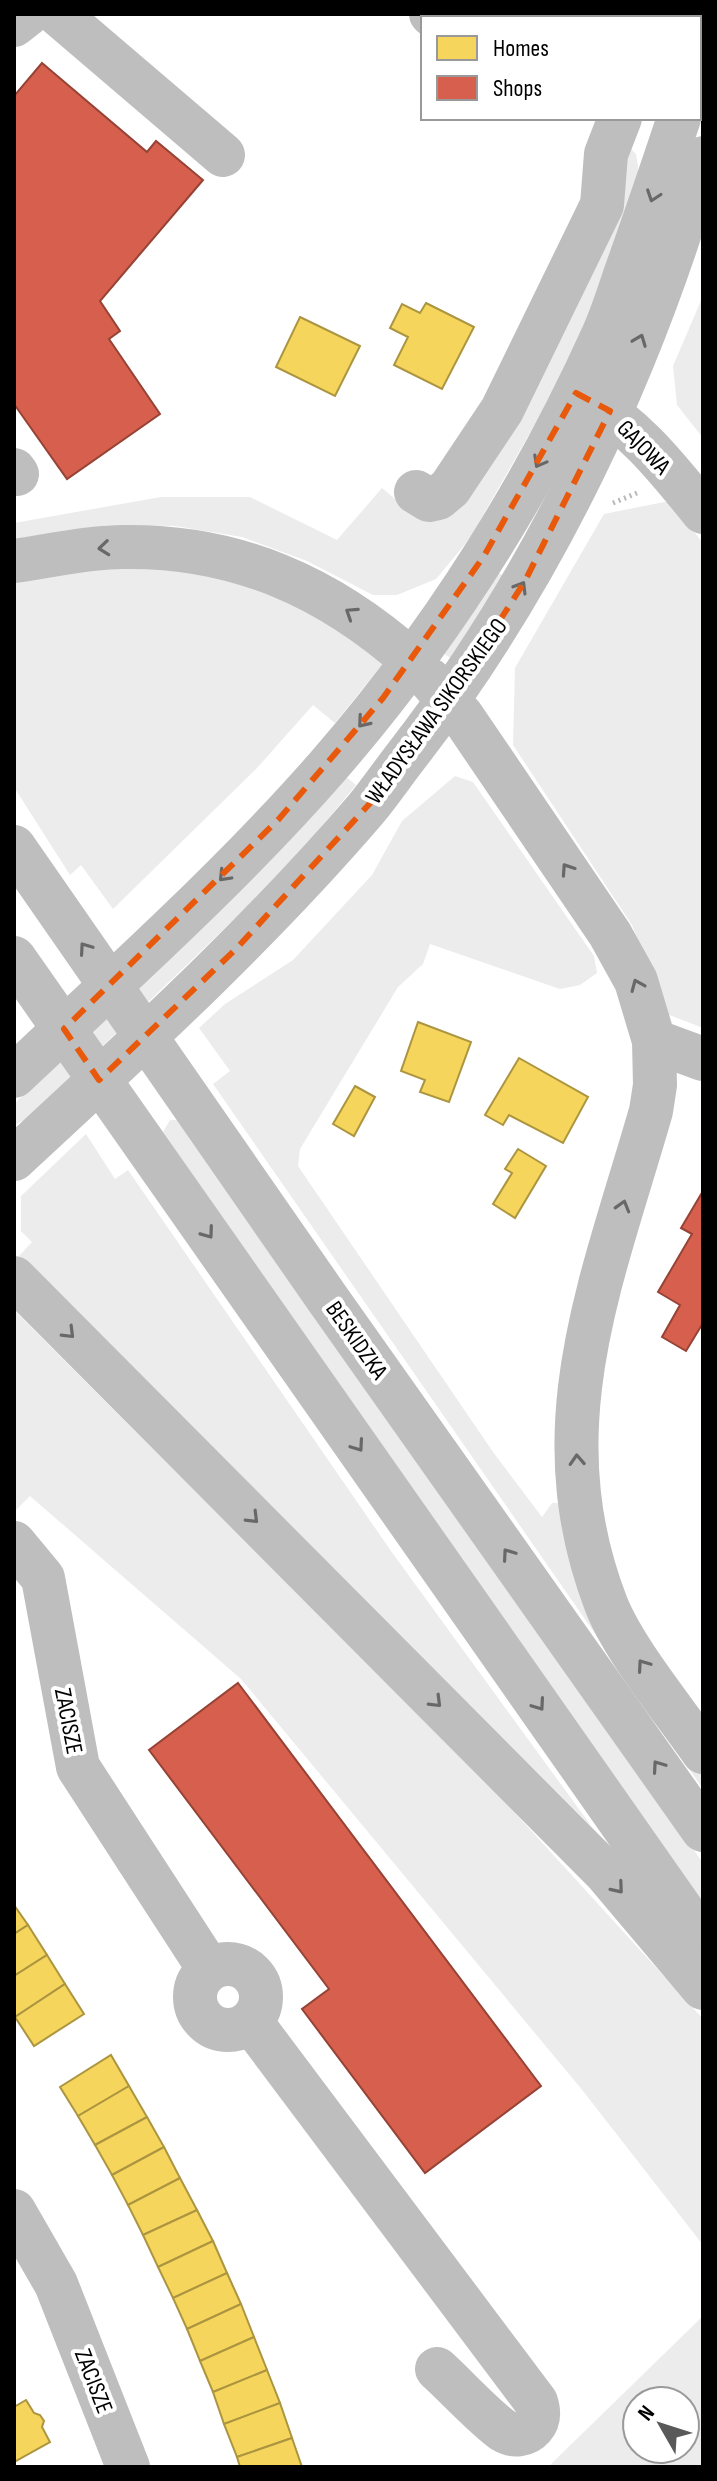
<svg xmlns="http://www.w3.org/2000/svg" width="717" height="2481" viewBox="0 0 717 2481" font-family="'Sofia Sans Condensed',sans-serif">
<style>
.green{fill:#ececec;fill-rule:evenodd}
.homes{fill:#f6d55c;stroke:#ac9540;stroke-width:2}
.shops{fill:#d6604d;stroke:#964336;stroke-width:2}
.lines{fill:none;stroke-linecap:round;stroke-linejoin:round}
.path{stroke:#b9b9b9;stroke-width:5;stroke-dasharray:2 4;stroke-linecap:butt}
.minor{stroke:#bebebe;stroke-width:44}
.major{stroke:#bebebe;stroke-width:44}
.oneway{stroke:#686868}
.marked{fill:none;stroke:#e8590c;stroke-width:6;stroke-dasharray:16 10;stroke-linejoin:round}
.labels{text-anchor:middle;stroke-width:8;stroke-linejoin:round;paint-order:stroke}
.street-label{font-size:24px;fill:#000;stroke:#fff}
</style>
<rect width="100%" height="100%" fill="#fff"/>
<g class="green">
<polygon points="629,147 636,154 642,193 559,382 470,538 436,579 397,595 373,595 307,561 242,537 175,526 107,525 14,539 14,523 161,497 250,497 337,540 382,488 414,515 433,518"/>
<polygon points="703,296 703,438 677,405 673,366"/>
<polygon points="669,501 703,543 703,1028 667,1014 632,925 513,745 515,668 604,514"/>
<polygon points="176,564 297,602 384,662 335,723 313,705 257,768 113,909 81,865 70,875 14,787 14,583 98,568"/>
<polygon points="497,572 504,576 452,659 441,652"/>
<polygon points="344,775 356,785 287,868 27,1119 14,1125 14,1104 272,857"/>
<polygon points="455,776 473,782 594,956 597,973 580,985 560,989 430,944 423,964 398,987 300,1149 298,1166 493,1452 542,1517 552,1503 560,1503 654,1707 703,1776 703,1789 213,1084 230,1071 199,1028 225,1004 293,960 372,875 402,821"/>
<polygon points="170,1120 180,1120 703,1863 703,1904 163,1132"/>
<polygon points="86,1134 115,1179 128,1170 391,1551 592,1827 19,1256 32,1242 21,1231 21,1196"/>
<polygon points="14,1310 496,1792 703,2019 703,2245 583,2091 241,1679 30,1496 14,1512"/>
<path d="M703 2316V2467H548ZM685 2401V2449H637V2401Z"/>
</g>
<g class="homes">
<polygon points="426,303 474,327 442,389 394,365 408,337 390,328 402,304 420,313"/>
<polygon points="300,317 360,346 335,396 276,367"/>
<polygon points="418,1022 471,1042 449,1102 420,1092 425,1080 401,1071"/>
<polygon points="519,1058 588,1097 563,1143 509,1115 503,1125 485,1115"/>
<polygon points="355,1086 375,1097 354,1136 333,1124"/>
<polygon points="518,1149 546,1166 515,1218 493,1204 512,1173 505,1169"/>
<polygon points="14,1905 28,1925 14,1934"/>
<polygon points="28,1925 47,1955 14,1976 14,1934"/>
<polygon points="47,1955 65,1984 15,2017 14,1976"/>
<polygon points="65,1984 84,2014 34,2046 15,2017"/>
<polygon points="111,2055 129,2086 78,2116 60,2087"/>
<polygon points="129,2086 147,2117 95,2145 78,2116"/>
<polygon points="147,2117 164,2147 112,2175 95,2145"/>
<polygon points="164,2147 180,2178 128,2205 112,2175"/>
<polygon points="180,2178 197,2210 143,2235 128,2205"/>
<polygon points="197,2210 213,2241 158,2267 143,2235"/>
<polygon points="213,2241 227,2273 173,2298 158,2267"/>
<polygon points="227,2273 241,2304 187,2329 173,2298"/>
<polygon points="241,2304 254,2337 200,2361 187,2329"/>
<polygon points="254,2337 267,2370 213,2392 200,2361"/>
<polygon points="267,2370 280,2403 224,2424 213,2392"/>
<polygon points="26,2400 34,2413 40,2415 44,2421 42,2427 50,2442 14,2462 14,2407"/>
<polygon points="280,2403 292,2438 237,2457 224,2424"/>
<polygon points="292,2438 302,2467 240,2467 237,2457"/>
</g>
<g class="shops">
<polygon points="537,14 567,14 564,18 542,18"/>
<polygon points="42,63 147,152 156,141 203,180 100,301 120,331 109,339 160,414 67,479 14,404 14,96"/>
<polygon points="703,1191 703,1323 686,1351 662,1337 680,1305 658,1292 692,1234 681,1228"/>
<polygon points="238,1683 541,2086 425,2173 302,2009 329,1989 149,1750"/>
</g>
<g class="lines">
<polyline class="path" points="613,503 637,493"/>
<g class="minor">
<polyline points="58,14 223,155"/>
<polyline points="431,14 436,18"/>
<polyline points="14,25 28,14"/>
<polyline points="699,65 703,56"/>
<path d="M585 398C634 425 668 469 703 512"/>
<polyline points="14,470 17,474"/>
<polyline points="416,492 429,500 438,498 450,488 502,410 602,205 606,154 620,118"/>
<polyline points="430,680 462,716 610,934 636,981 654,1041 703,1059"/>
<path d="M14 1076C121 975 231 877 328 766 440 637 533 490 603 335 614 311 621 285 630 261 647 213 663 166 679 118"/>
<path d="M14 1159C135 1047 258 935 366 809 380 792 393 773 407 755 544 578 641 372 703 158"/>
<polyline points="14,1543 43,1578 78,1767 209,1969"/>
<circle cx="228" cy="1997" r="33"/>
<path d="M251 2022 536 2402C539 2411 540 2419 533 2427 526 2435 514 2437 504 2431 485 2418 456 2386 437 2369"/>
<polyline points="14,2211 56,2284 128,2467"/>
</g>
<g class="major">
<path d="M14 561C50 556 87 547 123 547 236 545 329 587 412 661"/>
<polyline points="14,847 327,1298 703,1830"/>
<polyline points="14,958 703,1940"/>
<path d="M654 1041 655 1085 651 1111C602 1282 538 1427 606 1604 624 1650 674 1710 703 1752"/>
<polyline points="14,1278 606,1873 703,1988"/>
</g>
</g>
<defs><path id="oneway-chevron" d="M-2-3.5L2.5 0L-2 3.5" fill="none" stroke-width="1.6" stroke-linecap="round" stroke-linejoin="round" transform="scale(2)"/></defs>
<g class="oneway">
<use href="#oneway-chevron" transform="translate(653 196) rotate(109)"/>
<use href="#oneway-chevron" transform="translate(640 340) rotate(-69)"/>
<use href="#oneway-chevron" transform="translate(539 462) rotate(119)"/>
<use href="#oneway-chevron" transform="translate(104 548) rotate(174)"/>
<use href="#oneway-chevron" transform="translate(521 587) rotate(-59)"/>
<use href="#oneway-chevron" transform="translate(351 613) rotate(-147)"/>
<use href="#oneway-chevron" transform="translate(363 722) rotate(130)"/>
<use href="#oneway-chevron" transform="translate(567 869) rotate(-124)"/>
<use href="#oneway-chevron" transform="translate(224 876) rotate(134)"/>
<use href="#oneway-chevron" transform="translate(85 948) rotate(-125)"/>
<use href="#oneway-chevron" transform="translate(637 985) rotate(-113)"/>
<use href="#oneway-chevron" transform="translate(623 1206) rotate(-74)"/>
<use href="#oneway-chevron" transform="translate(208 1233) rotate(54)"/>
<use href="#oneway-chevron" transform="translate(69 1333) rotate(45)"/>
<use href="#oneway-chevron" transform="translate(358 1446) rotate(55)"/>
<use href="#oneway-chevron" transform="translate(577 1460) rotate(-93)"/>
<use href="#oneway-chevron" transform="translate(253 1518) rotate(45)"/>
<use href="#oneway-chevron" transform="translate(508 1554) rotate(-125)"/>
<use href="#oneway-chevron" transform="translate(643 1665) rotate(-125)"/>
<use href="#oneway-chevron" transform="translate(436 1702) rotate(45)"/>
<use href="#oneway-chevron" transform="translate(539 1705) rotate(55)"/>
<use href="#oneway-chevron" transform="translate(658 1766) rotate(-125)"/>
<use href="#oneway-chevron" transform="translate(618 1888) rotate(50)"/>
</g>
<path class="marked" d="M576 393 610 411 525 581 449 700 374 799 235 950 99 1080 64 1029 278 820 383 698 484 556Z"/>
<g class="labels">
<g class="street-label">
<text transform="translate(644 447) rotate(46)" y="8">GAJOWA</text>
<text transform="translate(436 711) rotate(-54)" y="8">WŁADYSŁAWA SIKORSKIEGO</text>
<text transform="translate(357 1340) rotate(55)" y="8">BESKIDZKA</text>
<text transform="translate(69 1721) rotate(79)" y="8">ZACISZE</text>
<text transform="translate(94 2381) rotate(69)" y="8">ZACISZE</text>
</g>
</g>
<rect width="717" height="2481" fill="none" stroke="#000000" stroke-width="32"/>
<rect x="421" y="16" width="280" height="104" fill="#ffffff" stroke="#999999" stroke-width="2"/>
<rect x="437" y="36" width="40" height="24" fill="#f6d55c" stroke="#999999" stroke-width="2"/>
<text x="493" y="56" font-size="24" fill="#000000">Homes</text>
<rect x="437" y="76" width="40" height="24" fill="#d6604d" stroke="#999999" stroke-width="2"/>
<text x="493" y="96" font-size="24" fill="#000000">Shops</text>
<g transform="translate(661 2425) rotate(309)"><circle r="38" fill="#ffffff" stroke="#999999" stroke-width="2"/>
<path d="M0-6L14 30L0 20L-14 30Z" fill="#595959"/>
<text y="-12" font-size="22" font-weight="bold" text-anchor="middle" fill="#000000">N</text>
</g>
</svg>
